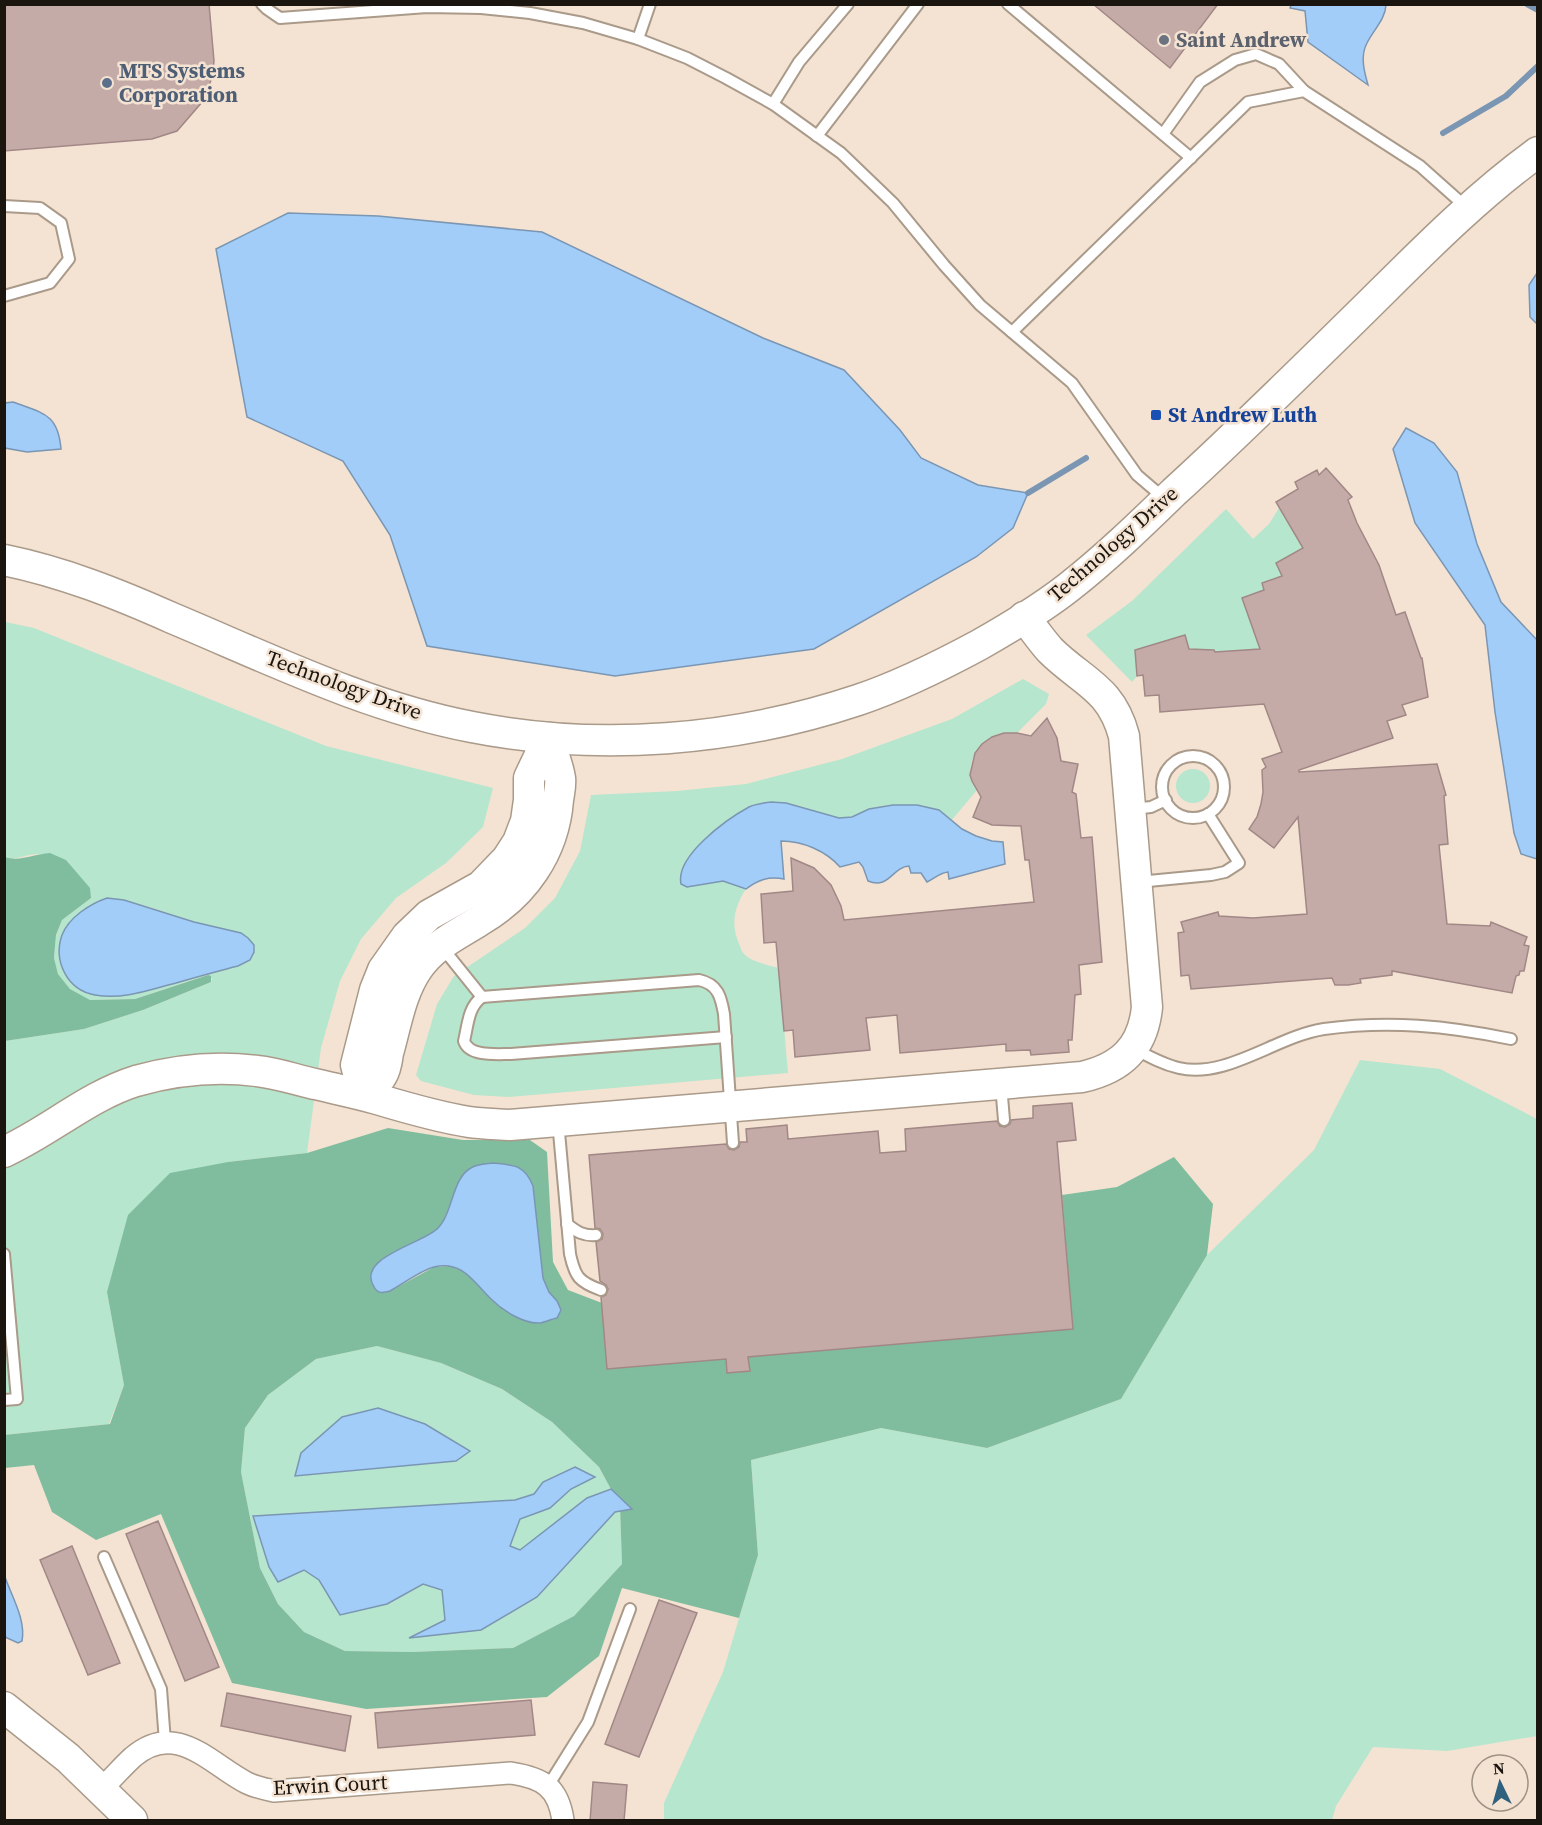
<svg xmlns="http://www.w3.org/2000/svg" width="1542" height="1825" viewBox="0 0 1542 1825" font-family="'Source Serif 4',serif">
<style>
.green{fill:#b6e6ce;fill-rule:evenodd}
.forest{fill:#80bd9f;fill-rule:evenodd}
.water{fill:#a2cdf9;stroke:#7a96b3;stroke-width:1.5}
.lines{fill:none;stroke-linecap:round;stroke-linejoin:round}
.stream{stroke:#7a96b3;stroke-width:6}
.building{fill:#c4aba8;stroke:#a18886;stroke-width:1.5}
.lane-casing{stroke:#aa9a8a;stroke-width:14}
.street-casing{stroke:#aa9a8a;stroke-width:24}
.secondary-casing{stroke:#aa9a8a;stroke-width:33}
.lane{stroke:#fff;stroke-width:10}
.street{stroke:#fff;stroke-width:21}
.secondary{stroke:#fff;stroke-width:30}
.worship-dot{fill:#6b7280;stroke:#f4e3d2;stroke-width:2}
.service-dot{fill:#5c6f8a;stroke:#f4e3d2;stroke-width:2}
.transit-dot{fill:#1a4fb4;stroke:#f4e3d2;stroke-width:2}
.labels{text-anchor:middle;stroke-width:5;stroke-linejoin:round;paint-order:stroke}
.worship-label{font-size:21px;font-weight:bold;fill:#5b616d;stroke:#f4e3d2;text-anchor:start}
.service-label{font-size:21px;font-weight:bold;fill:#4e5e75;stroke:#f4e3d2;text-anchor:start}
.transit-label{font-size:21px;font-weight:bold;fill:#164399;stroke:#f4e3d2;text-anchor:start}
.street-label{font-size:21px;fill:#1b150f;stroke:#f4e3d2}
</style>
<rect width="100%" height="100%" fill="#f4e3d2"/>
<g class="green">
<polygon points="1279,508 1303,548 1277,563 1282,576 1262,583 1264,590 1242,598 1260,649 1215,652 1214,650 1189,649 1184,635 1135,650 1137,676 1132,682 1086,635 1132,601 1226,509 1253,539 1269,524"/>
<path d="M5 622 34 628 326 746 493 788 483 827 446 863 396 898 361 939 340 981 321 1048 307 1153 228 1162 107 1292 124 1385 109 1424 5 1435V1041L84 1029 143 1010 211 982 212 979 207 975 135 999 89 1000 70 989 58 974 54 958 56 936 62 920 91 898 76 873 66 860C57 858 47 855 38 854 26 854 17 861 5 857ZM107 898C153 904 195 926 241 933L111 997C79 993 60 986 62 950 62 944 61 937 64 932 73 915 91 907 107 898Z"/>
<path d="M1023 679 1049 694 1046 704 1017 733C985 734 958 758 977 790L951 821 939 810 917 805H893L869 809 852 817 839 818 786 803 751 806 714 831 696 849 683 868 711 882 723 881 746 889C734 907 730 925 740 946 741 949 742 952 744 954 752 962 768 965 779 968L788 1073 509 1097 474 1095 421 1081 416 1075 437 1004 454 976 525 928 555 898 580 851 591 795 677 791 746 784 842 759 952 719Z"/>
<circle cx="1193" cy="786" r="17"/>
<polygon points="1360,1060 1440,1069 1537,1119 1537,1736 1447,1751 1373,1747 1336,1806 1332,1820 664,1820 664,1803 723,1672 758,1555 751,1460 881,1428 987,1448 1121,1399 1207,1255 1314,1150"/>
<polygon points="377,1346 441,1363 502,1389 552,1422 599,1467 620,1506 622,1564 574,1616 513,1648 412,1652 345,1651 304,1632 278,1604 260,1568 241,1472 245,1428 268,1395 316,1359"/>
</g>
<g class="forest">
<path d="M50 853 66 860 90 888 91 898 62 920 56 935 54 958 58 974 70 989 90 1000 135 999 208 975 211 976V982L143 1010 84 1029 5 1041V857C19 862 35 854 50 853Z"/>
<path d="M388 1128 463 1140H530L547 1152 553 1262 568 1290 602 1303 726 1359 728 1373 750 1371 748 1357 1073 1329 1062 1195 1117 1187 1174 1157 1213 1204 1207 1255 1121 1399 987 1448 881 1428 751 1460 758 1555 739 1618 622 1588 599 1656 547 1697 366 1709 232 1683 161 1514 96 1540 52 1512 34 1465 5 1468 4 1435 110 1424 124 1385 107 1292 128 1215 170 1173 228 1162 307 1153ZM512 1165C523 1170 528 1174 533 1186L543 1278 549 1292 557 1301 561 1310 557 1318 540 1323 491 1299 477 1282 465 1272 451 1266 434 1267 390 1291 382 1293 423 1238 437 1230 443 1222 458 1184 465 1173 471 1168ZM377 1346 441 1363 502 1389 552 1422 599 1467 620 1506 622 1564 574 1616 513 1648 412 1652 345 1651 304 1632 278 1604 260 1568 241 1472 245 1428 268 1395 316 1359Z"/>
</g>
<g class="water">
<path d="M1291 5H1386C1385 20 1374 29 1367 43 1360 56 1364 71 1368 85L1308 42 1305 11 1290 8Z"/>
<polygon points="288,213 378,216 542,232 763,338 844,370 900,430 921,458 978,485 1028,493 1013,528 976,557 814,649 615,676 427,646 390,535 343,461 247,417 216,249"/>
<polygon points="1537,273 1538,273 1537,324 1530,317 1529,285"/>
<path d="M13 402C42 413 58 413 61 449L27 452 5 448V403Z"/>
<polygon points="1406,428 1434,443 1457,472 1477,544 1501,602 1537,640 1537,859 1521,854 1514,833 1495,712 1485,625 1415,523 1393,449"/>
<path d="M771 802 786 803 839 818 852 817 869 809 893 805H917L939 810 962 829 976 836 992 841 1003 842 1005 864 949 879 948 872C939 873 934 879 927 882L921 873H911L909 866C892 867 889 890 868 881L863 867 859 862 840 867C826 851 803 841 781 841L784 879C768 876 758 880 746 889L723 881 687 887 681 884C675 856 727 819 749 807 755 804 764 803 771 802Z"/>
<path d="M107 898 124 900 194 922 241 933 248 938 254 945V952L250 960 238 966C218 971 197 977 176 983 149 990 123 1000 95 995 67 990 53 961 62 935 69 917 90 904 107 898Z"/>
<path d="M493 1163C514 1165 525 1165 533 1186L543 1278 549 1292 557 1301 561 1310 557 1318C552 1319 545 1322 540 1323 523 1324 502 1310 491 1299 474 1283 463 1260 434 1267 421 1270 403 1284 390 1291 383 1293 378 1294 374 1287 355 1257 425 1243 438 1228 453 1213 452 1178 471 1168 477 1164 486 1164 493 1163Z"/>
<polygon points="378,1408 425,1424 470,1451 456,1461 295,1476 301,1453 342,1417"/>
<polygon points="575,1467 595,1477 571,1489 550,1508 520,1519 510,1546 520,1550 587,1498 611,1489 632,1509 615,1512 537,1597 481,1630 409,1638 445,1620 442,1590 423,1584 387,1604 340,1615 319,1580 304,1570 278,1582 269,1567 253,1516 515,1500 534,1494 543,1482"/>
<path d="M5 1577C12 1597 26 1620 22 1641L18 1643 5 1637Z"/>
</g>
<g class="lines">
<g class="stream">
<polyline points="1527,4 1538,10"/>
<polyline points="1443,133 1506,96 1538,66"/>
<polyline points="1028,493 1086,458"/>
</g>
</g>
<g class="building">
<polygon points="4,4 209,4 214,61 212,77 208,89 203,101 177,131 152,139 4,151"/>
<polygon points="1093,4 1218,4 1170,68"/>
<polygon points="1326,468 1352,497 1348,500 1357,523 1379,565 1396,615 1405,612 1421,658 1422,658 1428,697 1402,705 1406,715 1387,721 1393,738 1299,770 1299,772 1437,764 1446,795 1444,796 1448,844 1439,845 1447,924 1490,926 1491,922 1527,937 1524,945 1529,946 1524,971 1520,971 1519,975 1516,976 1512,993 1392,971 1392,975 1360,979 1361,983 1348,985 1335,985 1332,978 1191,989 1189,975 1181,976 1178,933 1184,932 1181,922 1218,912 1219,916 1253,918 1307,914 1298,817 1274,848 1249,829 1257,817 1261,804 1263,792 1262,770 1266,767 1262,759 1282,752 1264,704 1160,712 1159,695 1145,696 1143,675 1137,676 1135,650 1185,635 1189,649 1214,650 1215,652 1260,649 1242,598 1264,590 1262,583 1282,576 1276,563 1303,548 1276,502 1298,489 1295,482 1317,470 1319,475"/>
<polygon points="1047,718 1057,738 1061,761 1078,764 1072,792 1076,794 1081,838 1092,837 1102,962 1079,965 1081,994 1075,995 1072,1040 1068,1040 1069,1052 1031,1055 1030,1050 1006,1051 1006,1044 900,1053 897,1015 866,1018 870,1050 795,1057 793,1030 784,1031 776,942 764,943 761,894 793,891 791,858 814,868 831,885 841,906 844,920 1034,902 1029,860 1025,860 1021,826 992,825 973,817 981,797 972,781 970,775 975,753 982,744 992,737 1004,733 1017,733 1031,736"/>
<polygon points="1072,1103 1076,1140 1057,1142 1073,1329 748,1357 750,1371 727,1373 726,1359 607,1369 601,1297 606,1295 608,1289 606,1285 600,1281 596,1242 602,1239 603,1234 600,1229 595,1228 589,1155 726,1144 729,1149 734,1150 739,1147 740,1142 747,1142 746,1129 787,1125 788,1139 878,1131 880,1153 906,1151 905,1129 997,1121 1000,1126 1005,1127 1010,1124 1011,1120 1033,1118 1033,1106"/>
<polygon points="158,1521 219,1667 185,1681 126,1534"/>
<polygon points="72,1546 120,1663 88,1675 40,1560"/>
<polygon points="659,1600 697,1613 639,1757 605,1744"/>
<polygon points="227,1693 351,1716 345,1751 221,1726"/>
<polygon points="531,1700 535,1735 378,1748 375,1713"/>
<polygon points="593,1782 627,1785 624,1821 590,1821"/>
</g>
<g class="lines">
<defs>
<g id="lane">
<polyline points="262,4 267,9 280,18 427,7 481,8 530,13 583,23 638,39 687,58 726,78 773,104 841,153 893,203 944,265 980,305 1072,383 1137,475 1165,499"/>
<polyline points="1008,4 1191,158"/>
<polyline points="638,39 650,4"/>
<polyline points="773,104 799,62 848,4"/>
<polyline points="1163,134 1200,82 1235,60 1256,54 1279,64 1304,91"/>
<polyline points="817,136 918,4"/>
<polyline points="4,206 40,208 61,223 69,259 50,283 4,296"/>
<polyline points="1012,332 1248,102 1304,91 1420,166 1466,207"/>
<circle cx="1193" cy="787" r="31"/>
<polyline points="1133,809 1151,807 1166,800"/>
<polyline points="1138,882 1211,875 1225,872 1239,863 1208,814"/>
<path d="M441 946 482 997 699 980C718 984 721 997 724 1014L733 1143"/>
<path d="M482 997C468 1007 468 1025 464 1041 469 1057 497 1054 511 1054L726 1037"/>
<path d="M1133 1048C1148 1056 1162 1064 1179 1068 1227 1079 1277 1036 1324 1029 1389 1020 1448 1026 1511 1039"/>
<polyline points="1001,1085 1004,1120"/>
<path d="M558 1121 570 1254C575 1277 579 1282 601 1290"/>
<path d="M567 1224C577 1232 583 1236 596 1235"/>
<polyline points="4,1254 17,1399 4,1400"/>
<polyline points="104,1557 161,1689 165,1742"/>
<polyline points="548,1786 588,1722 630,1609"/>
</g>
<path id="street" d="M100 1790C112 1779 122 1767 133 1757 176 1720 210 1764 247 1783 255 1787 265 1789 274 1791L511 1773C543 1778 558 1787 563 1820"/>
<g id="secondary">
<path d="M4 560C63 572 118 594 172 618 270 659 367 707 472 727 599 752 735 741 858 700 900 686 940 666 979 645 1009 628 1041 609 1069 587 1106 558 1140 525 1174 492 1231 440 1286 386 1341 332 1404 271 1466 204 1538 152"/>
<path d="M364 1095C369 1089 378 1083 382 1075 386 1069 387 1060 388 1053 396 1025 401 992 418 968 434 945 457 935 479 921 524 895 554 852 558 800 559 793 561 785 560 778 558 765 552 751 548 738"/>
<polyline points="364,1095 356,1065 375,990 383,970 407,936 429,915 481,886 507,859 518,842 526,821 529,800 529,778 548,738"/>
<path d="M4 1152C50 1131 88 1096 136 1081 175 1070 217 1066 257 1071 277 1073 296 1080 315 1084 336 1089 356 1093 377 1099 407 1108 438 1117 469 1122 482 1124 496 1124 510 1125L1082 1077C1121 1068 1143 1048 1147 1007L1124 736C1111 687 1082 682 1050 650 1041 640 1033 628 1024 617"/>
<polyline points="4,1707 68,1758 132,1820"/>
</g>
</defs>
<use href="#lane" class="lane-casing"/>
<use href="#street" class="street-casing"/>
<use href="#secondary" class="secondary-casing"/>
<use href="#lane" class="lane"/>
<use href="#street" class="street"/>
<use href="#secondary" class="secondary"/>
</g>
<circle class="worship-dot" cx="1164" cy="40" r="6"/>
<circle class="service-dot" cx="107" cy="83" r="6"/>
<rect class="transit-dot" x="1150" y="409" width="12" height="12" rx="3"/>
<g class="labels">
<g class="worship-label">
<text x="1176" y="47">Saint Andrew</text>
</g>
<g class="service-label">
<text x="119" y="78">MTS Systems<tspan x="119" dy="24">Corporation</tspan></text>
</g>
<g class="transit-label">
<text x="1168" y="422">St Andrew Luth</text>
</g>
<g class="street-label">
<text transform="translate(1113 544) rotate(-41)" y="7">Technology Drive</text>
<text transform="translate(344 685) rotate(20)" y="7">Technology Drive</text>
<text transform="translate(330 1785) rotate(-3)" y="7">Erwin Court</text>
</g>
</g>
<rect width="1542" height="1825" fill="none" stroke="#1b150f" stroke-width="12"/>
<g transform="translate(1500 1783) rotate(355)"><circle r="28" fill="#f4e3d2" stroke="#9d9184" stroke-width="1.5"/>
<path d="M0-4.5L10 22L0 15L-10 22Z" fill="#2f607e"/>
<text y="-9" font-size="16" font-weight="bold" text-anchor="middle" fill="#1b150f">N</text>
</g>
</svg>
